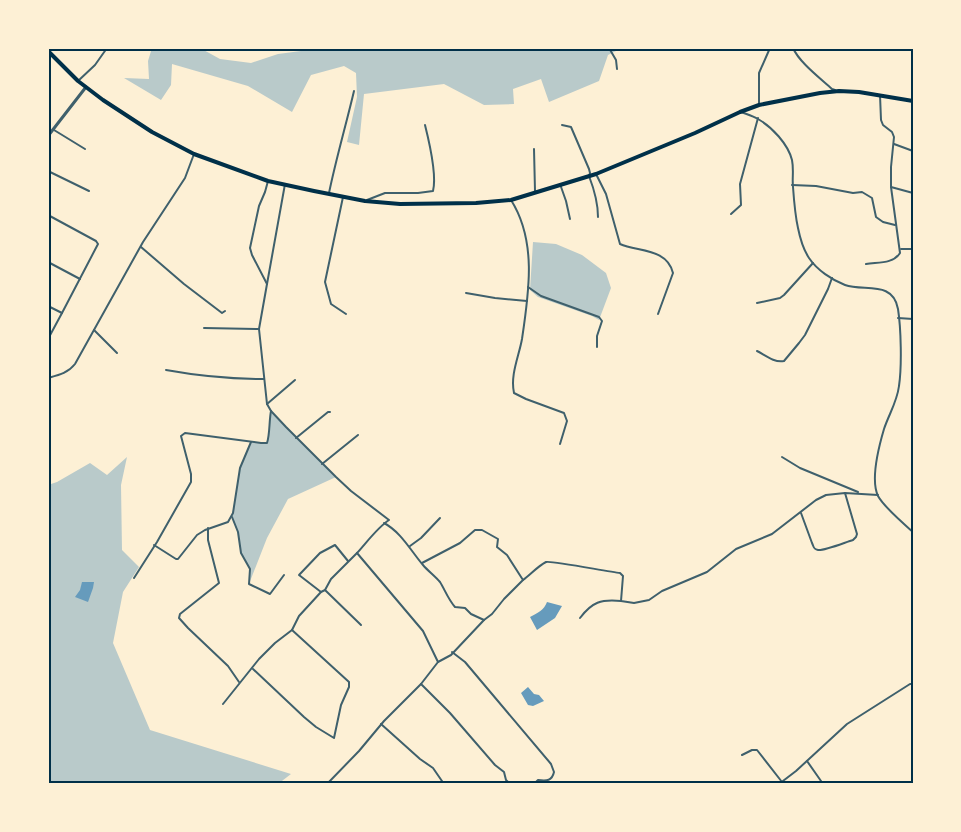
<svg xmlns="http://www.w3.org/2000/svg" width="961" height="832" viewBox="0 0 961 832" font-family="Helvetica,sans-serif">
<style>
.green{fill:#b9caca}
.water{fill:#669bbc}
.lines{fill:none;stroke-linecap:round;stroke-linejoin:round}
.minor{stroke:#3f606c;stroke-width:2}
.tertiary{stroke:#3f606c;stroke-width:3}
.trunk{stroke:#003049;stroke-width:4}
.neatline{fill:none;stroke:#003049;stroke-width:2}
</style>
<rect width="100%" height="100%" fill="#fdf0d5"/>
<g class="green">
<polygon points="152,48 200,48 220,59 251,63 278,54 324,48 622,48 608,55 599,81 549,102 541,79 513,89 514,104 484,105 444,84 364,94 359,145 347,142 357,97 356,73 344,66 311,75 292,112 248,86 172,64 171,85 161,100 124,78 149,79 148,61"/>
<polygon points="533,242 556,244 582,255 606,273 611,288 599,320 592,316 538,297 530,290"/>
<path d="M271 411 336 477 288 499 267 538 249 584 250 569 241 553 238 532 232 516 240 468 251 442 267 443C270 434 269 421 271 411Z"/>
<polygon points="127,457 121,485 122,550 139,567 123,592 113,643 150,730 291,774 278,784 48,784 48,485 57,482 90,463 107,475"/>
</g>
<g class="water">
<polygon points="82,582 94,582 93,588 88,602 75,597 80,590"/>
<path d="M547 602 562 606 555 618 537 630 530 617C538 613 544 610 547 602Z"/>
<polygon points="528,687 534,694 539,695 544,701 533,706 528,705 521,693"/>
</g>
<g class="lines">
<g class="minor">
<polyline points="609,48 616,60 617,69"/>
<path d="M793 48C799 62 820 78 832 89L835 90"/>
<polyline points="78,81 95,65 107,48"/>
<polyline points="759,105 759,73 770,48"/>
<path d="M741 112C746 114 753 116 758 119 772 127 788 144 792 160 794 170 792 178 793 187 794 201 795 215 798 228 800 238 803 249 809 258 817 270 832 280 845 285 864 292 893 280 898 309 901 328 902 366 899 386 897 402 889 414 884 429 879 446 870 479 878 496 884 507 904 524 913 532"/>
<path d="M562 125 571 127 589 169 590 173 589 176C594 189 598 203 598 217"/>
<polyline points="54,130 85,149"/>
<polyline points="894,144 913,151"/>
<polyline points="534,149 535,191"/>
<polyline points="48,171 89,191"/>
<path d="M596 174 606 194 620 244C638 252 667 248 673 273L658 314"/>
<path d="M268 181 265 192 259 206 250 248 252 255 267 284 259 329 267 404 271 411 286 427 336 477 351 491 389 520C378 527 367 542 357 553L423 631 438 662"/>
<polyline points="560,184 566,201 570,219"/>
<polyline points="792,185 816,186 853,193 862,192 872,198 876,217 883,222 895,225"/>
<polyline points="891,187 913,193"/>
<path d="M329 193C336 159 346 125 354 91"/>
<polyline points="343,197 325,282 331,304 346,314"/>
<path d="M367 200 385 193H418L433 191C437 175 429 141 425 125"/>
<path d="M511 200C537 241 529 292 522 339 519 356 510 375 514 393L526 399 564 413 567 421 560 444"/>
<polyline points="731,214 741,205 740,184 758,118"/>
<polyline points="48,215 96,241 98,244 62,313 48,306"/>
<polyline points="141,247 184,284 222,313 225,311"/>
<polyline points="901,249 913,249"/>
<polyline points="48,262 80,279"/>
<path d="M866 264C878 262 893 264 900 253L891 187V167L894 137 892 132 883 125 881 120 880 95"/>
<polyline points="267,284 285,184"/>
<polyline points="528,287 541,296 599,317 602,321 597,336 597,347"/>
<polyline points="466,293 495,298 527,301"/>
<polyline points="757,303 780,298 784,295 813,263"/>
<polyline points="898,318 913,319"/>
<polyline points="204,328 259,329"/>
<polyline points="94,330 117,353"/>
<polyline points="48,339 62,313"/>
<path d="M757 351C765 355 774 363 784 361L799 343 805 335 828 289 832 278"/>
<path d="M166 370C199 376 231 379 264 379"/>
<path d="M48 378C59 375 68 373 75 364L143 242 185 178 194 154"/>
<polyline points="267,404 295,380"/>
<polyline points="296,438 328,412 330,412"/>
<polyline points="782,457 800,468 858,492"/>
<polyline points="322,464 358,435"/>
<path d="M801 513 812 543C814 547 813 549 818 550 824 551 846 542 853 540L856 537 857 534 845 493"/>
<polyline points="232,517 238,532 241,553 250,569 249,584 270,594 284,575"/>
<path d="M384 523C401 532 411 551 423 565 428 571 435 576 440 582 445 590 448 599 455 607L465 608 471 614 484 620"/>
<polyline points="208,528 208,540 219,583 180,614 179,618 188,628 228,666 239,682"/>
<polyline points="154,545 176,559 178,559 197,535 205,530 228,522 233,513 240,468 251,442"/>
<polyline points="410,546 421,538 440,518"/>
<path d="M134 578 157 542 191 482V474L181 436 185 433 261 443H267C270 434 269 421 271 411"/>
<path d="M523 580C530 575 538 566 546 562 550 560 609 572 620 573L623 576 621 601 634 603 649 600 662 591 707 572 736 549 772 534 816 500 826 495 845 493 878 495"/>
<polyline points="325,590 361,625"/>
<polyline points="321,592 299,575 320,553 335,545 348,561"/>
<path d="M580 618C592 602 601 599 621 601"/>
<path d="M452 652 465 662 551 764 554 772C552 781 547 781 538 780L534 784"/>
<polyline points="253,669 304,717 316,727 334,738 341,705 349,687 349,682 292,630"/>
<polyline points="421,684 450,713 495,765 504,772 506,780 510,784"/>
<polyline points="223,704 259,659 275,643 292,630 299,616 321,592 325,590 331,579 357,553"/>
<polyline points="381,724 420,759 433,768 444,784"/>
<polyline points="742,755 752,750 757,750 782,782"/>
<polyline points="807,761 821,781 817,784"/>
<polyline points="327,784 359,751 384,721 421,684 438,662 451,655 484,620 492,614 504,599 523,580 507,555 497,547 498,539 482,530 475,530 460,543 422,563"/>
<polyline points="779,784 796,771 847,724 910,684 913,684"/>
</g>
<polyline class="tertiary" points="48,136 86,87"/>
<polyline class="trunk" points="48,51 78,81 103,100 152,132 194,154 268,181 314,191 365,201 400,204 476,203 511,200 596,174 695,133 740,112 759,105 820,93 839,91 859,92 913,101"/>
</g>
<rect width="961" height="832" fill="none" stroke="#fdf0d5" stroke-width="99"/>
<rect x="50" y="50" width="862" height="732" class="neatline"/>
</svg>
